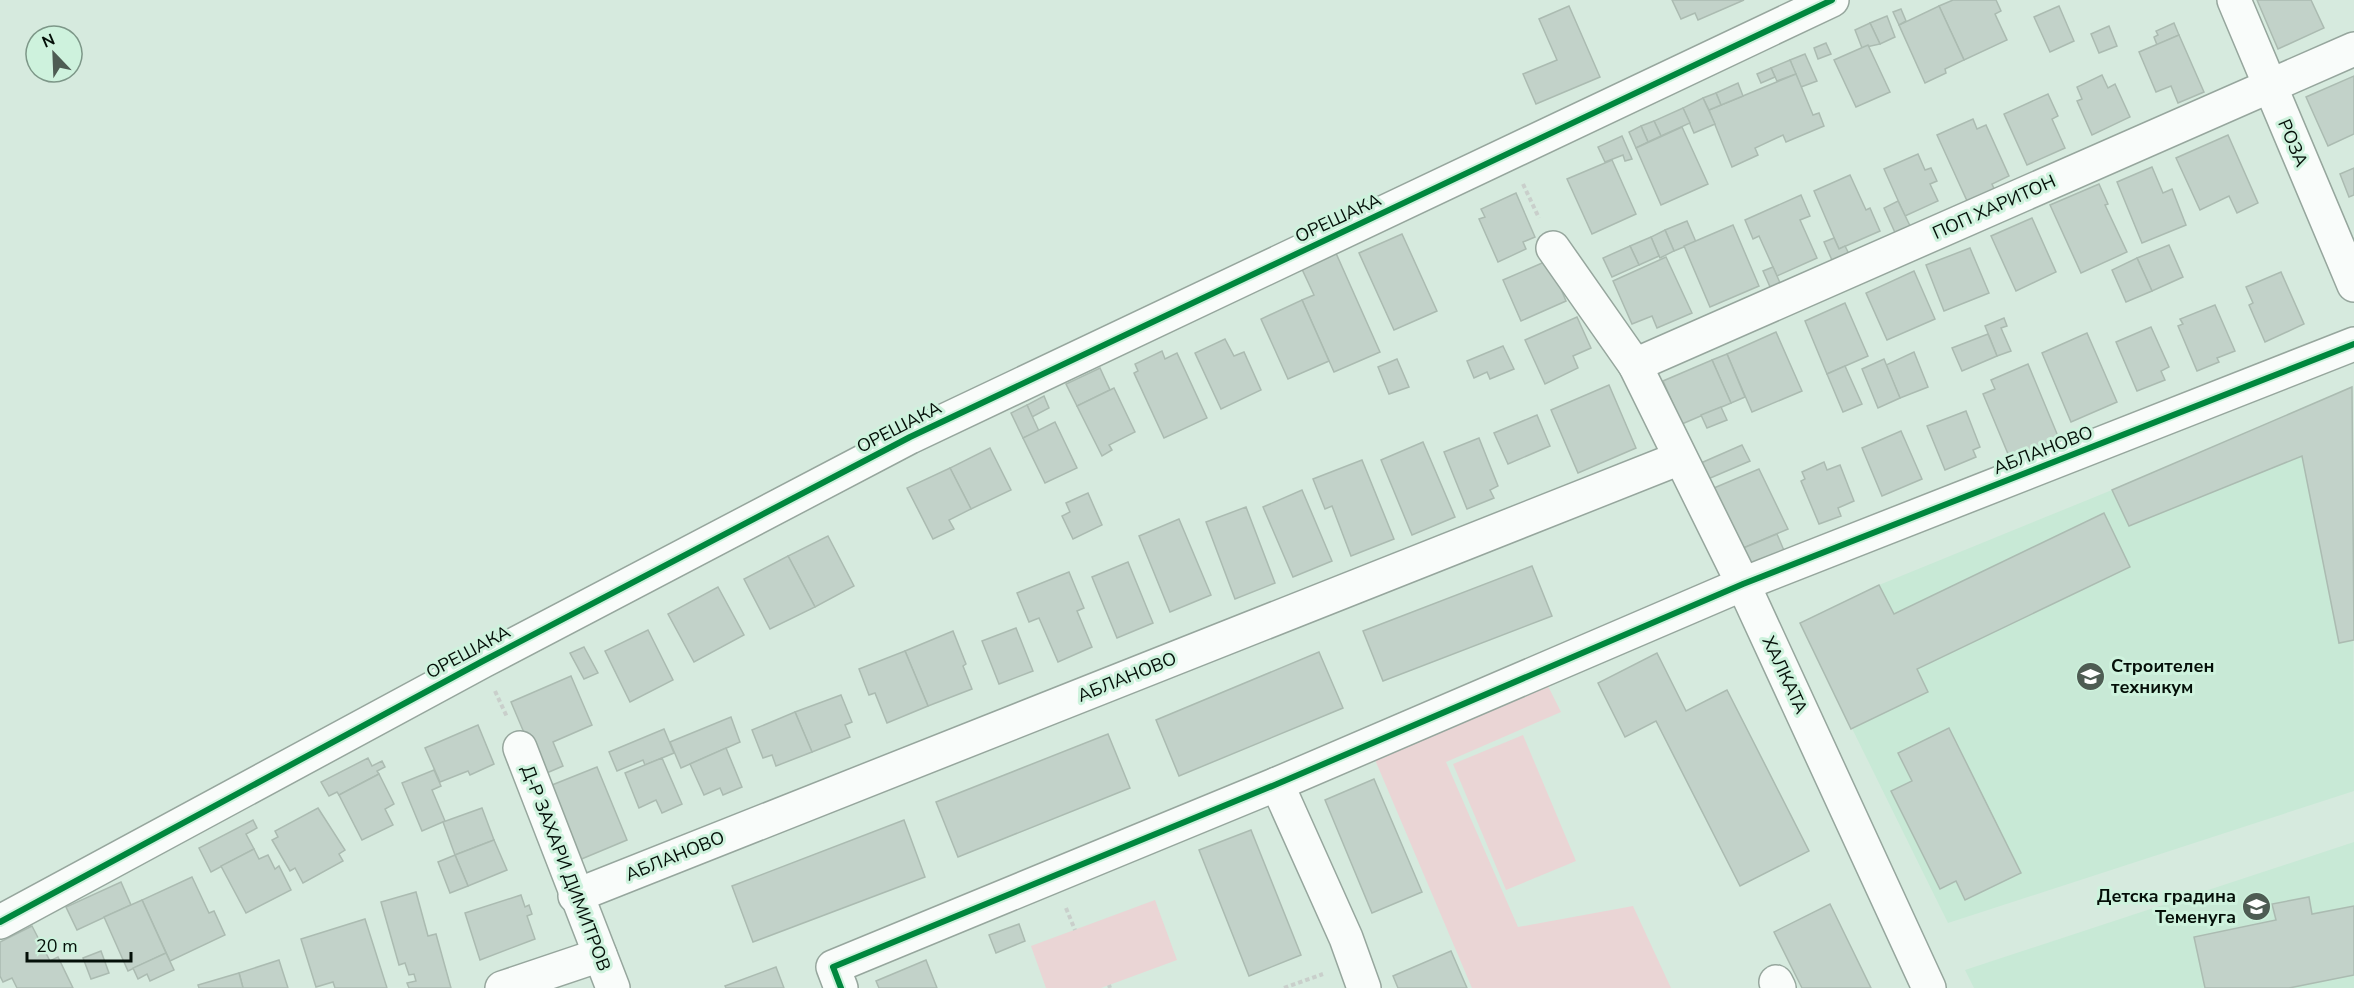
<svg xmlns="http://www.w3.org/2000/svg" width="2354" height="988" viewBox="0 0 2354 988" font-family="'Nunito Sans',sans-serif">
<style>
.built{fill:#c8e9d6}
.green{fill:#ead5d5}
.building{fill:#c2d2c9;stroke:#abbbb1;stroke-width:1.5}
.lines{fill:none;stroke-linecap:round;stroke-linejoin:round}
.minor-casing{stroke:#96a69d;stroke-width:36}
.path{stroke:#c9cfcb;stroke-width:4;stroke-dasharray:4.5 3;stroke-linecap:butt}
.minor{stroke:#f9fcfa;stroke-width:33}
.cycleway-casing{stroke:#cef2dd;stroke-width:10}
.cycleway{stroke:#00873e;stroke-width:6}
.labels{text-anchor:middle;stroke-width:6;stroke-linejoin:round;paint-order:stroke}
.street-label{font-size:18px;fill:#040f08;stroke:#cef2dd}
.poi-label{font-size:18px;font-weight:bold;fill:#040f08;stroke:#cef2dd;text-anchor:start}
</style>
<rect width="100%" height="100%" fill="#d6eade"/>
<g class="built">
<polygon points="2352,387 2354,791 1948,923 1800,623 1879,585 2112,490"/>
<polygon points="2354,842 2354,988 1974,988 1965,970"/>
</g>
<g class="green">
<polygon points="1546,682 1561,712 1446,762 1518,927 1633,906 1671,988 1472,988 1373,755"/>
<polygon points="1523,735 1576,861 1506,890 1453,764"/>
<polygon points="1155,900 1177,960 1101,988 1046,988 1031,946"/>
</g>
<g class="building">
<polygon points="1672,0 1744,0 1698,20 1695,13 1681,19"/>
<polygon points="1953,0 1996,0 2001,11 1995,14 2007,40 1964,60 1939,6"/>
<polygon points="2257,0 2311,0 2324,28 2278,49"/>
<polygon points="1569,6 1600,77 1536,104 1523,74 1557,60 1539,19"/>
<polygon points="1939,6 1964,60 1945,69 1946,73 1925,83 1899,25"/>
<polygon points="2059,6 2074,41 2050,52 2034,17"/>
<polygon points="1901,9 1906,21 1899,25 1893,12"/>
<polygon points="1887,16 1895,37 1880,44 1870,23"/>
<polygon points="1870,23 1880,44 1862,48 1855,30"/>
<polygon points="2174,23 2179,35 2157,45 2154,37 2158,35 2156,31"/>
<polygon points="2109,26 2117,46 2099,53 2091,34"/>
<polygon points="2179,35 2204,92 2178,103 2171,86 2156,92 2139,52"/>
<polygon points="1826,43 1831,54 1818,59 1814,48"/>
<polygon points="1868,45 1890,92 1856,107 1834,60"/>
<polygon points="1805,54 1817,81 1801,87 1790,60"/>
<polygon points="1790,60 1796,74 1777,81 1771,68"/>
<polygon points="1771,68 1775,77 1761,83 1757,74"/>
<polygon points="1796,74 1813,115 1819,113 1824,126 1786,142 1783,135 1755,148 1758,155 1732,167 1709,110"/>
<polygon points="2102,75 2108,88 2115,84 2130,117 2092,135 2077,101 2082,99 2077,87"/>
<polygon points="2354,76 2354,134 2328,146 2306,97"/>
<polygon points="1738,83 1743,96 1721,105 1716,93"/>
<polygon points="1716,93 1721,105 1709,110 1703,98"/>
<polygon points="2048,94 2058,116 2052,119 2065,148 2027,165 2004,114"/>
<polygon points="1703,98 1715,124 1694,133 1683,108"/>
<polygon points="1683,108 1690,123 1661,136 1654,121"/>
<polygon points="1973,119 1977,129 1986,125 2009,176 1992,184 1995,191 1968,203 1937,135"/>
<polygon points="1654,121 1661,136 1648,142 1641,126"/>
<polygon points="1641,126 1648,142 1636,148 1629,132"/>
<polygon points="1682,127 1708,184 1661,205 1636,148"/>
<polygon points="2228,135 2258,203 2237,213 2229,196 2200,210 2176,158"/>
<polygon points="1622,136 1632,159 1625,161 1623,155 1605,162 1598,147"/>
<polygon points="1918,154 1925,170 1931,168 1937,181 1930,184 1938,201 1905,216 1884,169"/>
<polygon points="1612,160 1636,214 1592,234 1567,179"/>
<polygon points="2152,167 2163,193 2172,189 2186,225 2142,243 2117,182"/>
<polygon points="2354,168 2354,195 2349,197 2340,174"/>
<polygon points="1850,175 1866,210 1870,208 1880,231 1839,249 1814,191"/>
<polygon points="2099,184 2108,204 2105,205 2127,252 2081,273 2050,205"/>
<polygon points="1516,193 1535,237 1523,242 1526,249 1498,262 1479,219 1485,217 1481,209"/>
<polygon points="1801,195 1810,216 1800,220 1817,258 1777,276 1759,236 1753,239 1745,220"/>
<polygon points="1898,201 1912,230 1897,237 1884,208"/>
<polygon points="2032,218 2056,272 2016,291 1991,236"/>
<polygon points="1687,221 1696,242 1674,251 1665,230"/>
<polygon points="1733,225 1759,286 1710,307 1684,246"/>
<polygon points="1665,230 1674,251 1660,258 1651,237"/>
<polygon points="1402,234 1437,311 1394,330 1359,253"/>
<polygon points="1651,237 1659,256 1639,265 1630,246"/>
<polygon points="1834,238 1839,249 1845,246 1852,260 1835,267 1824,242"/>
<polygon points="2169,245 2183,277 2152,291 2137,258"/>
<polygon points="1630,246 1639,265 1612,277 1603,258"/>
<polygon points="1970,248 1989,293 1944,311 1926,265"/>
<polygon points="1335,251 1380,352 1334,372 1302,300 1314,295 1301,267"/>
<polygon points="1666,257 1692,313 1657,328 1652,316 1632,324 1613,281"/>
<polygon points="2137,258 2152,291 2126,302 2112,270"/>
<polygon points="1549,260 1566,301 1521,321 1503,280"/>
<polygon points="1773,267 1785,294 1775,298 1763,271"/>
<polygon points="1914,271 1935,319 1887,340 1866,293"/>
<polygon points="2281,272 2304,324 2265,342 2249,305 2253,303 2246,287"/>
<polygon points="1302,300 1329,361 1288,379 1261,319"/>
<polygon points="1845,303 1868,356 1827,374 1805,321"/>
<polygon points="2215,305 2235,351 2217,358 2219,362 2197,371 2178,326 2183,324 2180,319"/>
<polygon points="1577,317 1591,348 1573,356 1578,368 1545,384 1525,340"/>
<polygon points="2004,318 2007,326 2001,328 2011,351 1997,356 1985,326"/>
<polygon points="2151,327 2169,367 2161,371 2165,380 2137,391 2116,342"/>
<polygon points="1776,332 1802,391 1752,412 1727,354"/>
<polygon points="2087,333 2117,402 2071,422 2042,353"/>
<polygon points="1988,334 1997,356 1962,371 1952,348"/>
<polygon points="1225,339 1234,356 1244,352 1261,390 1221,409 1195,353"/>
<polygon points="1503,346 1514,369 1490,379 1487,372 1474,378 1467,361"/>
<polygon points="1162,351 1165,359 1177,353 1207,418 1164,438 1134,373 1138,371 1135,364"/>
<polygon points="1914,352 1928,387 1900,398 1886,365"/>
<polygon points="1727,354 1745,397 1731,403 1712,360"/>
<polygon points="1397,359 1409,387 1389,394 1378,367"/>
<polygon points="1884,359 1900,398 1878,408 1862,369"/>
<polygon points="1712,360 1731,403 1682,424 1663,381"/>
<polygon points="2028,364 2060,441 2011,461 1983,394 1995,389 1991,380"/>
<polygon points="1845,366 1862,404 1843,412 1827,374"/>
<polygon points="1100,368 1110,390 1077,406 1066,384"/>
<polygon points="1609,385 1636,448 1578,473 1551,410"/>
<polygon points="2352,387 2354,640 2339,643 2302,456 2129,526 2112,490"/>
<polygon points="1114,388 1135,432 1109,445 1112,450 1102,456 1077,406"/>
<polygon points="1044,396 1049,408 1032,417 1027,405"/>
<polygon points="1027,405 1039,431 1023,438 1011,413"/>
<polygon points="1721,407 1727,420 1707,428 1701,415"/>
<polygon points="1966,411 1980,447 1973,450 1976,457 1945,470 1927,426"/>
<polygon points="1537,415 1550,446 1508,464 1494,433"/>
<polygon points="1055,422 1077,468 1045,483 1023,438"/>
<polygon points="1901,431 1922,479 1882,496 1862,448"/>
<polygon points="1479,438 1498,486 1490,490 1494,498 1467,509 1444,452"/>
<polygon points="1423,442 1455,517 1412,535 1381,460"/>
<polygon points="1742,445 1750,461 1708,479 1701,463"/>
<polygon points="990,448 1011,490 971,509 950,468"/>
<polygon points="1362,460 1394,539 1351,556 1332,506 1325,509 1313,479"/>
<polygon points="1824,462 1827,470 1840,465 1854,501 1838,508 1841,516 1819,524 1801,481 1805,479 1802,472"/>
<polygon points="950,468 971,509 949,520 954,529 933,539 907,488"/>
<polygon points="1759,469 1788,529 1741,549 1714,488"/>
<polygon points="1302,490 1332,561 1293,577 1263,507"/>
<polygon points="1088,493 1102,525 1073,539 1062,516 1070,512 1066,503"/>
<polygon points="1246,507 1275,583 1235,599 1206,522"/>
<polygon points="2104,513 2130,567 1917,669 1928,692 1851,729 1800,623 1879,585 1894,614"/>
<polygon points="1179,519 1211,595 1170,612 1139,536"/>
<polygon points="1777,534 1788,560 1752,575 1741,549"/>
<polygon points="828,536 854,586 815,607 788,556"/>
<polygon points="788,556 815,607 770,629 744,579"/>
<polygon points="1128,562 1153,623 1117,638 1092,577"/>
<polygon points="1532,566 1552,616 1383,681 1363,631"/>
<polygon points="1069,572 1084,608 1077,611 1092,647 1058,662 1039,618 1029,622 1017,593"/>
<polygon points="718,587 744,635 694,662 668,614"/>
<polygon points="1016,628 1033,671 999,684 982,641"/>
<polygon points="648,630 673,680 630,702 605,651"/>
<polygon points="953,631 966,664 963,666 972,689 928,706 905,651"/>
<polygon points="584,647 598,673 584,679 570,653"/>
<polygon points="905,651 928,706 887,723 875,693 869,695 859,669"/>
<polygon points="1319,652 1343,708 1179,776 1156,720"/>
<polygon points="1657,653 1686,711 1727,690 1809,851 1740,886 1656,721 1625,737 1598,683"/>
<polygon points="571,676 592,725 553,742 563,766 542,775 511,702"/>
<polygon points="841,695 852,722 845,725 850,737 812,752 795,712"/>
<polygon points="795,712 812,752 776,766 772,755 763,758 752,730"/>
<polygon points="731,717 740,742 681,768 670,742"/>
<polygon points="478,725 494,764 470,775 468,771 440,782 425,748"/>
<polygon points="1949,728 2021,873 1965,900 1956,881 1940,889 1891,791 1912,781 1898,753"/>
<polygon points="664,729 674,753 645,765 643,760 617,771 609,752"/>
<polygon points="1108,734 1130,788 958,857 936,802"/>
<polygon points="726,748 742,787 723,795 720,788 704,795 690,764"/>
<polygon points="368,758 372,766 382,761 385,767 377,771 379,774 339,795 337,792 329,796 321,782"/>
<polygon points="662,758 682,804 662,813 656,800 639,808 625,773"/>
<polygon points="597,767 627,840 572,863 542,789"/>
<polygon points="434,770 441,786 432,790 445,821 422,831 402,783"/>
<polygon points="379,774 394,804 385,809 393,825 362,840 339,795"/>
<polygon points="1374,779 1422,892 1372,913 1325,800"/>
<polygon points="318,808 345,850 339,854 343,861 303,883 295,868 290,871 272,840 278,837 275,831"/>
<polygon points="482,808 494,840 455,855 443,822"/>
<polygon points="253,820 257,828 246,834 254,849 211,872 199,848"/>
<polygon points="904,820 925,877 753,942 732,886"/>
<polygon points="1251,830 1301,955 1249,976 1199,850"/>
<polygon points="494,840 507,870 468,886 455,855"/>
<polygon points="254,849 259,859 268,855 275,869 279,866 291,890 246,913 221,866"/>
<polygon points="455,855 468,886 450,893 438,862"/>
<polygon points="192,877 209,913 214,911 225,935 170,961 142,900"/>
<polygon points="121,882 131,905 77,930 66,907"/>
<polygon points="416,892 428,936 436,934 451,988 409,988 407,983 416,981 414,974 409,975 405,963 399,965 381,902"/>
<polygon points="521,895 525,907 529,905 532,914 527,916 535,939 480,960 465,913"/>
<polygon points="2309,897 2312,914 2354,906 2354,975 2289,988 2205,988 2194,937 2276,920 2272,904"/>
<polygon points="142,900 166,953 128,971 104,917"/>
<polygon points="1830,904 1871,988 1802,988 1774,932"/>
<polygon points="365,919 387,988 335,988 333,982 316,987 301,939"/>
<polygon points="1019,924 1025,941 996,953 989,935"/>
<polygon points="32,926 50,961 58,957 73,988 17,988 12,978 3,982 0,976 0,942"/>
<polygon points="101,951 109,973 91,979 83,958"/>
<polygon points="1451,951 1467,988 1398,988 1393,976"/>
<polygon points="166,953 174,970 150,981 147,974 138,979 133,968"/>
<polygon points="279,960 288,988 243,988 239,973"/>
<polygon points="926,960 937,988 879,988 876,981"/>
<polygon points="776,967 784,988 726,988 725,986"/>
<polygon points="239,973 243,988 199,988 198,985"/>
</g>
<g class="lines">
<defs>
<g id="minor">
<polyline points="2234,0 2354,285"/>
<polyline points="1553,248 1635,365 1743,584 1929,988"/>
<polyline points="1635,365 2354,49"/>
<polyline points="520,748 613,988"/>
<polyline points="1277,784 1346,938 1364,988"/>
<polyline points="575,896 1680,458"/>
<polyline points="0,922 483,661 910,437 1832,0"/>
<polyline points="1776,982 1779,988"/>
<polyline points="502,988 600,955"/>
<polyline points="841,988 833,967 1277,784 1743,584 2354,344"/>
</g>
</defs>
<use href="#minor" class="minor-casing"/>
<g class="path">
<polyline points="1523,184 1539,218"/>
<polyline points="495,691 507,717"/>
<polyline points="1066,908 1075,930"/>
<polyline points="1109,985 1110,988"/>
<polyline points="1284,988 1323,974"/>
</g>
<use href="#minor" class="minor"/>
<defs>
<g id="cycleway">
<polyline points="0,922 483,661 910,437 1832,0"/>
<polyline points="841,988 833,967 1277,784 1743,584 2354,344"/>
</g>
</defs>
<use href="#cycleway" class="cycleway-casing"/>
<use href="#cycleway" class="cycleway"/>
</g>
<defs>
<symbol id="school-disc" viewBox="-11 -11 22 22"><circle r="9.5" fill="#4e5c53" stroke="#cef2dd"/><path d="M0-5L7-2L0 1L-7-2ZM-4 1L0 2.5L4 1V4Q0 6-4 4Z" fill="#fff"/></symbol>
</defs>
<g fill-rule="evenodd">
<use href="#school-disc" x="2074" y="660" width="33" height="33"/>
<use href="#school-disc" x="2240" y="890" width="33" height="33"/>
</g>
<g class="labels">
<g class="street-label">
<text transform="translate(2293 143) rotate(67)" y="6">РОЗА</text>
<text transform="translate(1994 207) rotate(-24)" y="6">ПОП ХАРИТОН</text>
<text transform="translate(1338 218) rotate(-25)" y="6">ОРЕШАКА</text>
<text transform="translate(899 427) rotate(-27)" y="6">ОРЕШАКА</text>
<text transform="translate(2043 450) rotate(-21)" y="6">АБЛАНОВО</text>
<text transform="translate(468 652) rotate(-28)" y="6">ОРЕШАКА</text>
<text transform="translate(1785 675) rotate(65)" y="6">ХАЛКАТА</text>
<text transform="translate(1127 677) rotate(-22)" y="6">АБЛАНОВО</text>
<text transform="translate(675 856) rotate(-22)" y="6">АБЛАНОВО</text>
<text transform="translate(566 868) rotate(69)" y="6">Д-Р ЗАХАРИ ДИМИТРОВ</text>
</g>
<g class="poi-label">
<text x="2111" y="672">Строителен<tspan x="2111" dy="21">техникум</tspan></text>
<text x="2236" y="902" text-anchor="end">Детска градина<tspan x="2236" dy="21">Теменуга</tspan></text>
</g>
</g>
<g transform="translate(54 54) rotate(337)"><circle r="28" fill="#cef2dd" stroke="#7d9788" stroke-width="1.5"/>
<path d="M0-4.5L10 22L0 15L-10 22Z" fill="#4e5c53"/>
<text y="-9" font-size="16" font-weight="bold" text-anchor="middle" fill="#040f08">N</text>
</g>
<path d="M27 952v9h104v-9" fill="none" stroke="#040f08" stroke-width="3"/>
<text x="36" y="952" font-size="18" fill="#040f08" stroke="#cef2dd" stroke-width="4.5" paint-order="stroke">20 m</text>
</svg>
